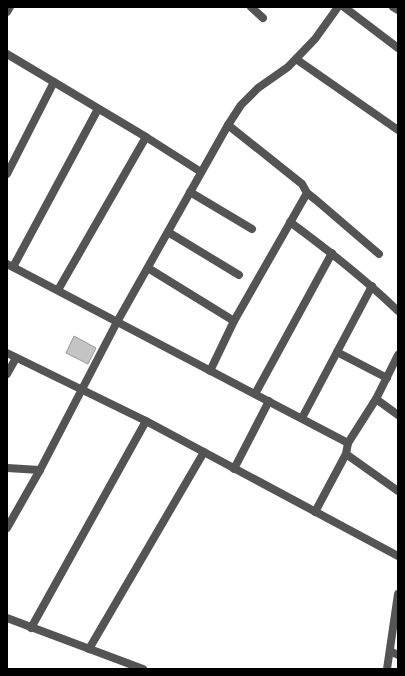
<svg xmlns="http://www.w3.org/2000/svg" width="405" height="676" viewBox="0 0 405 676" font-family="'Exo 2',sans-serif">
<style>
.building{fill:#c4c4c4;stroke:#989898}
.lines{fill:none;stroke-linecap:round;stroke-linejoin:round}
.street{stroke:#545454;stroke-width:8}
</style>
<rect width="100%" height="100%" fill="#fff"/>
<polygon class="building" points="74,336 96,348 88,364 66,353"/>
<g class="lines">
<g class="street">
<polyline points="251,7 263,18"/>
<polyline points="344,7 398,48"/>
<polyline points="393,7 398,10"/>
<polyline points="7,12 10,7"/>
<polyline points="7,54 146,137 201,172"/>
<polyline points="296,59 398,130"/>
<polyline points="7,174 54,82"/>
<polyline points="190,192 252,229"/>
<polyline points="307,193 316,200 379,254"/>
<path d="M290 222C328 250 364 278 398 311"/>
<polyline points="168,232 239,275"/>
<polyline points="7,264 348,443"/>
<polyline points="13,267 98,109"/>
<polyline points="148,268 234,321"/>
<polyline points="58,290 146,137"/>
<polyline points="337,352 387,378"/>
<polyline points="7,353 146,421 398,556"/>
<polyline points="210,371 234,321 307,193 302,184 228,125"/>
<polyline points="7,374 16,358"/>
<polyline points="255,394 332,253"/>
<polyline points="376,399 398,415"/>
<polyline points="302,418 372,286"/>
<polyline points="346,454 398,491"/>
<polyline points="7,468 40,470"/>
<polyline points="234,469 269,401"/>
<polyline points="315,512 346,454 348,443 376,399 398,355"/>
<polyline points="7,528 40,470 117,322 228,125 241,105 258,88 288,67 315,39 338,7"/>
<polyline points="7,618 143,669"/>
<polyline points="31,628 146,421"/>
<polyline points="89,649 204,452"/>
<polyline points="390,651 398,655"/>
<polyline points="387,669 398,594"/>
</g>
</g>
<rect width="405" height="676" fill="none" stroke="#000000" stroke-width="16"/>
</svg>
